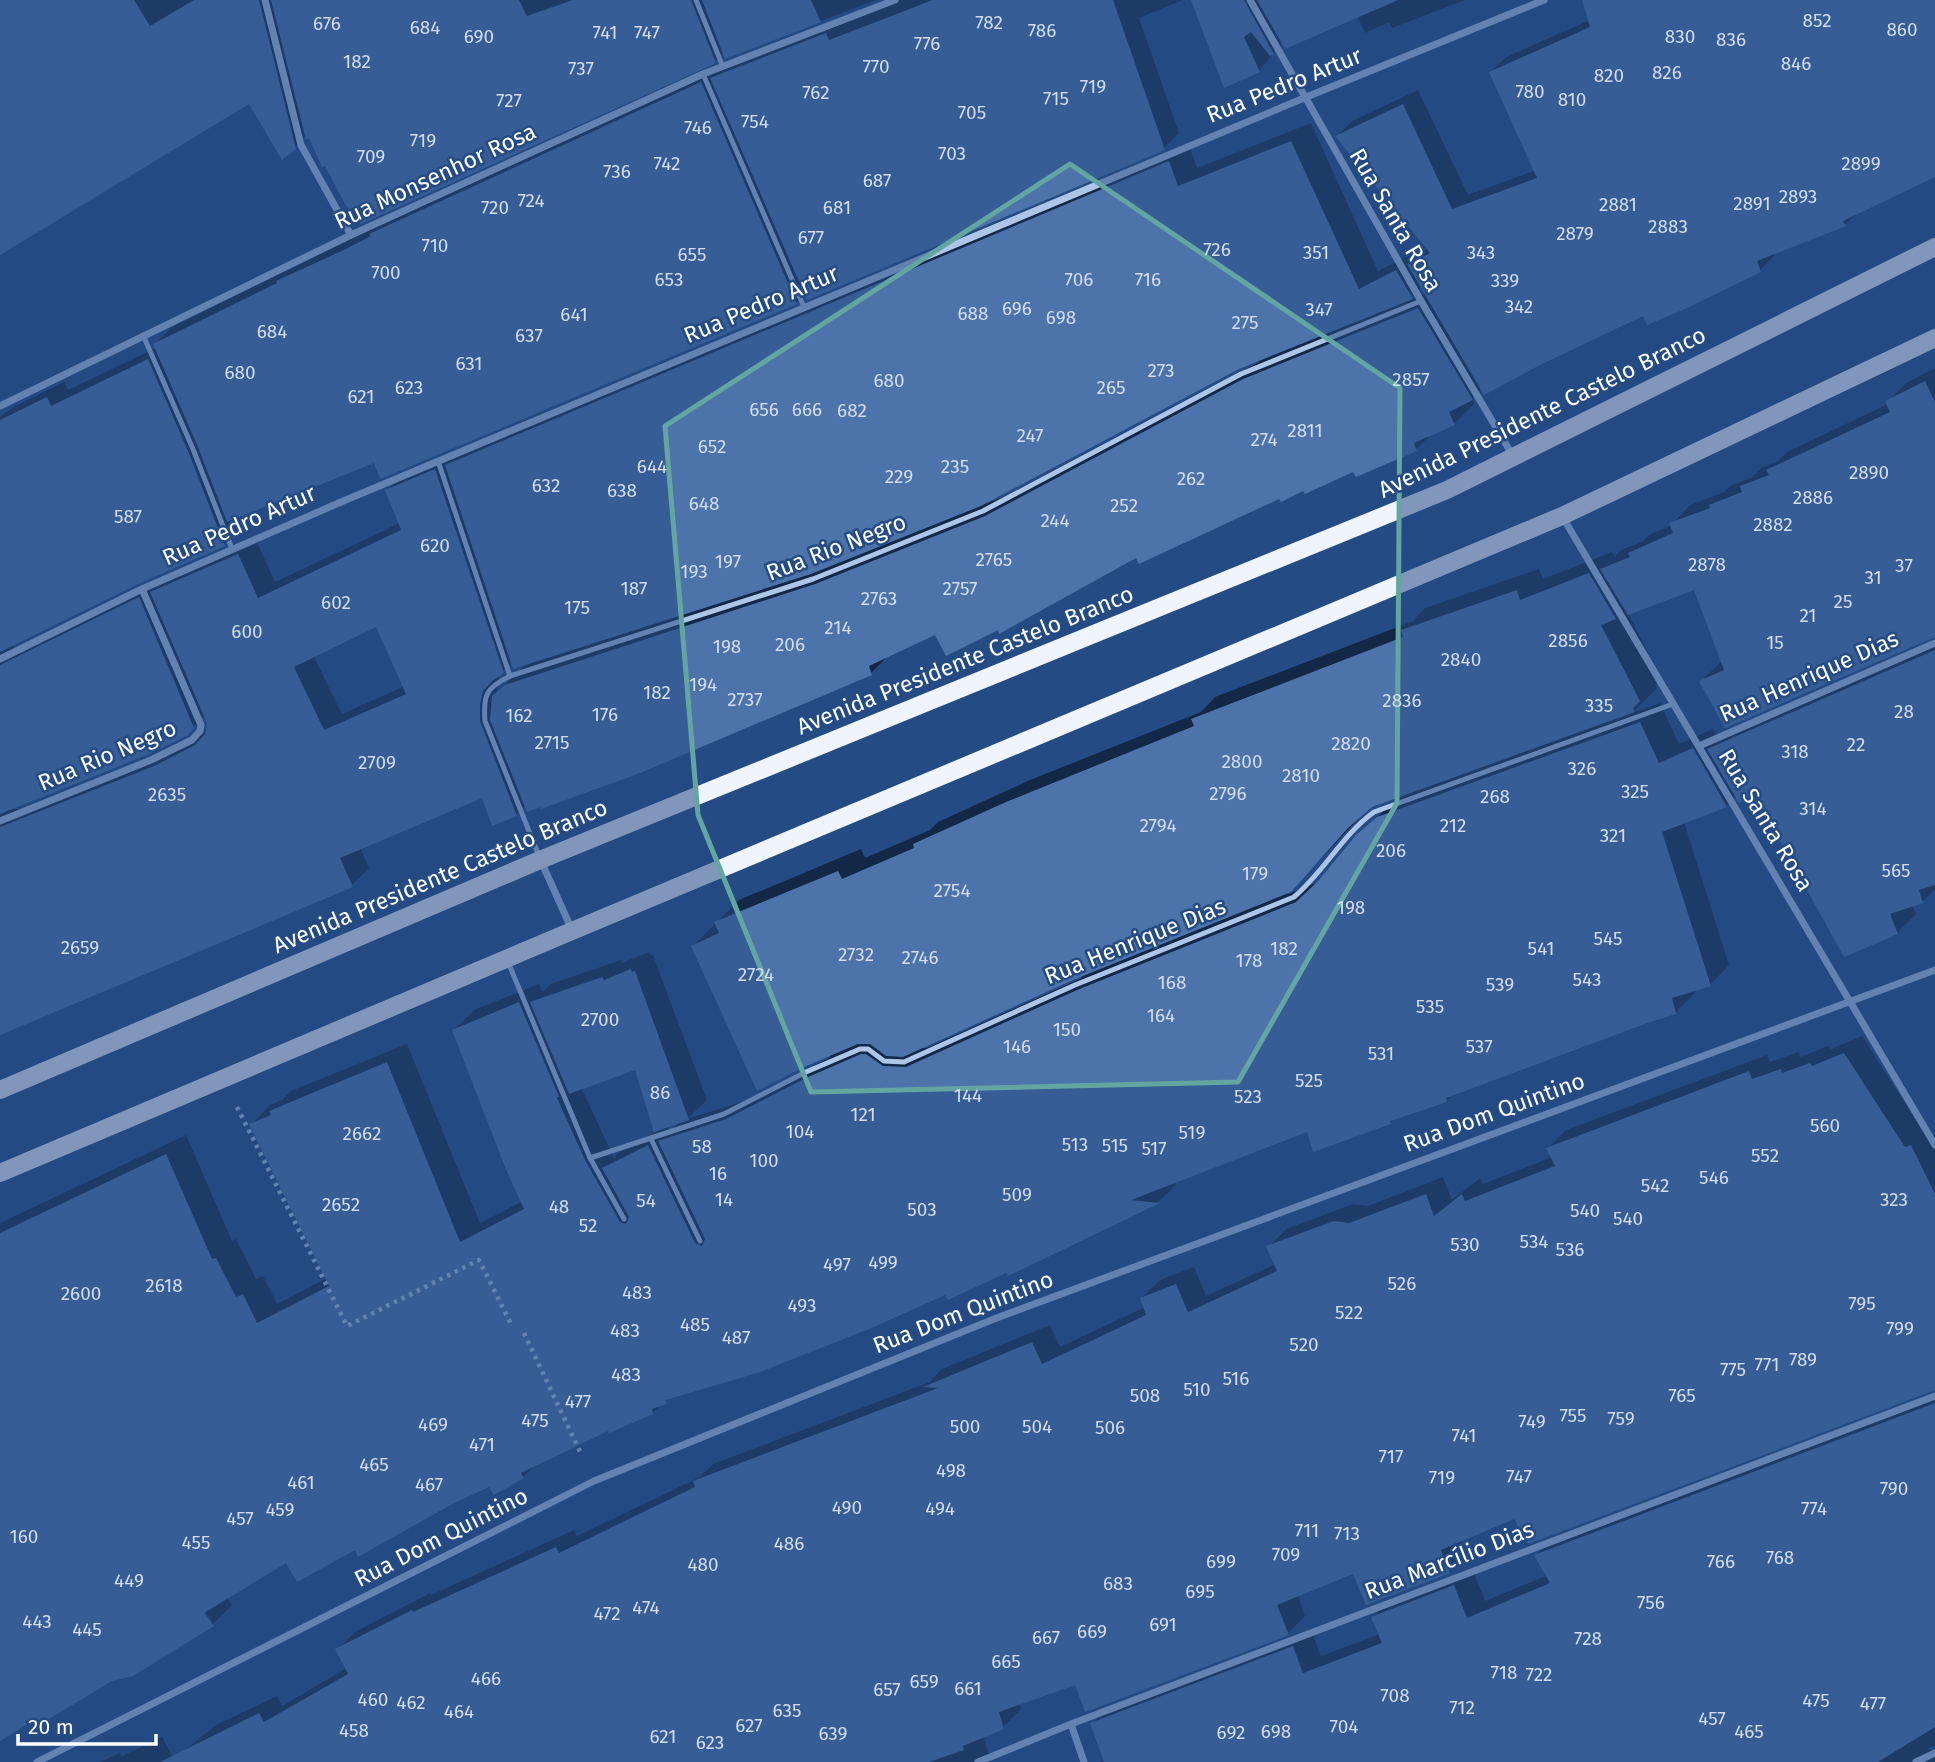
<svg xmlns="http://www.w3.org/2000/svg" width="1935" height="1762" viewBox="0 0 1935 1762" font-family="'Fira Sans',sans-serif">
<style>
.shadow{fill:#0007;fill-rule:evenodd}
.building{fill:#4c74ab;fill-rule:evenodd}
.lines{fill:none;stroke-linecap:round;stroke-linejoin:round}
.path{stroke:#adc6e8;stroke-width:4.5;stroke-dasharray:3.5 5;stroke-linecap:butt}
.lane{stroke:#adc6e8;stroke-width:5}
.street{stroke:#adc6e8;stroke-width:7}
.primary{stroke:#eff4fe;stroke-width:18}
.marked{fill:none;stroke:#63a6a1;stroke-width:5;stroke-linejoin:round}
.labels{text-anchor:middle;stroke-width:5;stroke-linejoin:round;paint-order:stroke}
.number-label{font-size:19px;fill:#d2dcea}
.street-label{font-size:23px;fill:#fff;stroke:#244b83}
</style>
<rect width="100%" height="100%" fill="#244b83"/>
<g class="shadow">
<polygon points="0,0 876,0 726,57 724,51 715,61 307,135 295,147 250,102 0,253"/>
<path d="M891 0H1183L1139 18 1179 133 1164 148 806 293 796 303 375 460 237 516 241 527 224 544 139 582 12 644 14 648 156 582 158 587 169 576 255 538 275 582 400 523 387 491 404 474 452 453 454 459 466 446 1188 143 1197 168 1311 123 1378 271 1416 252 1418 256 1428 248 1337 136 1352 121 1418 90 1468 195 1536 170 1491 72 1506 57 1590 20 1593 0H1935V176L1858 212 1845 225 1774 252 1775 255 1760 270 1644 314 1482 388 1473 398 1475 403 1454 424 1432 434 1416 449 1357 475 1354 469 1280 497 1137 555 998 628 936 633 889 655 871 673 526 805 516 815 483 796 360 847 369 868 352 885 0 1032V417L15 406 64 382 68 390 156 348 155 344 172 327 381 224 718 66ZM1422 287 1426 293 1408 301ZM1258 359 1259 362 1008 495 988 503 987 501 1238 368ZM377 624 405 686 342 714 313 655ZM513 662 527 663 496 694 499 674ZM205 715 208 722 207 732 172 749 21 810 10 808 187 734Z"/>
<polygon points="1193,0 1465,0 1392,28 1389,22 1365,33 1357,16 1283,42 1259,71"/>
<path d="M1935 368V636L1701 681 1722 661 1695 588 1628 613 1661 678 1655 684 1657 688 1632 713 1660 703 1679 744 1713 729 1719 740 1935 640V889L1922 902 1912 905 1916 914 1897 933 1756 794 1737 795 1727 806 1684 822 1729 965 1710 985 1694 989 1695 993 1676 1012 1454 1093 1447 1100 1396 1117 1390 1123 1308 1130 1171 1183 1177 1184 1158 1202 1009 1273 1007 1270 946 1293 671 1397 652 1413 608 1429 536 1464 523 1477 490 1484 355 1548 287 1561 226 1597 232 1605 213 1624 132 1675 112 1679 32 1720 0 1739V1223L186 1135 232 1241 236 1239 256 1279 263 1276 277 1304 327 1278 251 1125 270 1105 282 1100 291 1091 407 1044 480 1223 523 1201 454 1030 474 1010 539 984 543 992 551 984 621 960 622 963 649 952 651 956 653 955 707 1100 687 1119 748 1100 831 1057 693 946 739 900 861 849 865 858 930 830 938 822 1030 780 1201 712 1215 697 1413 621 1425 608 1539 569 1543 579 1612 552 1615 557 1621 550 1642 542 1649 535 1672 525 1690 505 1724 492 1730 486 1751 478 1761 468 1778 461 1787 452 1888 404 1887 402 1906 383ZM1401 795 1357 836 1318 882 1286 895 1371 806ZM1081 975 1082 978 927 1048H919ZM636 1067 656 1132 623 1148 614 1158 581 1087ZM681 1121 670 1131 667 1125ZM199 1605 213 1622H209Z"/>
<polygon points="1862,1036 1923,1131 1929,1128 1935,1140 1935,1389 1514,1517 1461,1539 1467,1554 1449,1572 1354,1572 1298,1595 1305,1616 1288,1633 1076,1682 1019,1703 1021,1709 1003,1727 983,1736 991,1762 100,1762 120,1753 122,1756 162,1737 174,1759 216,1725 277,1696 282,1706 347,1668 337,1650 355,1632 430,1593 431,1595 574,1530 577,1536 700,1477 713,1464 930,1382 942,1369 1050,1325 1060,1347 1145,1307 1142,1298 1160,1280 1194,1267 1206,1296 1276,1264 1269,1247 1286,1229 1353,1204 1368,1206 1443,1177 1452,1200 1480,1178 1483,1184 1552,1157 1548,1148 1566,1130 1767,1055 1770,1062 1799,1052 1800,1057 1828,1046 1831,1049"/>
<polygon points="1935,1393 1935,1746 1926,1749 1935,1750 1935,1762 1098,1762 1105,1760 1092,1724 1109,1706 1311,1630 1321,1656 1380,1634 1373,1617 1391,1599 1472,1568 1485,1601 1548,1575 1536,1555 1554,1537"/>
</g>
<g class="building">
<polygon points="0,0 134,0 150,26 194,0 259,0 296,149 282,160 249,104 0,255"/>
<polygon points="271,0 519,0 527,16 573,0 691,0 716,63 361,224 345,204 325,166 322,167 309,138 306,140"/>
<polygon points="702,0 811,0 821,22 725,59"/>
<polygon points="933,0 1113,0 1165,150 807,300 710,78 826,33 829,40"/>
<polygon points="1191,0 1244,0 1274,54 1270,56 1251,32 1244,37 1260,72 1224,88"/>
<polygon points="1257,0 1398,0 1285,49"/>
<polygon points="1582,0 1935,0 1935,177 1843,221 1846,226 1757,261 1761,272 1685,309 1647,325 1643,316 1540,365 1484,395 1407,264 1430,253 1335,136 1403,104 1452,209 1537,178 1489,72 1590,27"/>
<polygon points="701,82 797,304 380,479 374,463 227,522 198,447 153,344 277,283 276,281 346,249 371,236 369,234"/>
<polygon points="1291,141 1359,289 1396,270 1413,299 1239,369 981,506 811,574 513,669 445,465 1169,161 1178,186"/>
<polygon points="1418,308 1473,400 1449,412 1455,425 1414,443 1417,451 1356,477 1353,472 1305,494 1303,491 1281,502 1279,499 1139,564 1136,558 999,634 998,630 946,656 935,635 869,666 872,675 640,773 541,809 540,807 527,812 490,720 492,696 505,685 815,584 985,516 1243,379"/>
<polygon points="148,359 188,451 225,546 140,583 0,652 0,420 47,397 51,406"/>
<polygon points="1925,381 1935,402 1935,637 1725,728 1699,681 1724,670 1694,590 1628,615 1600,569 1630,557 1628,553 1673,533 1669,523 1710,508 1709,505 1742,492 1740,486 1769,475 1766,470 1890,412 1885,401"/>
<path d="M435 469 504 673 492 681 483 691 480 704V721L517 816 492 826 482 798 340 858 353 887 0 1035V827L154 766 195 745 206 733 207 723 150 592 238 554 258 598 401 530 385 490ZM376 627 406 694 324 730 294 667Z"/>
<polygon points="1589,573 1616,619 1601,625 1640,701 1633,708 1635,712 1372,807 1348,828 1291,892 1073,980 903,1057 886,1056 870,1044 858,1044 804,1067 757,1091 691,946 719,933 714,922 838,871 842,879 914,848 913,844 1006,802 1194,726 1191,719 1403,637 1401,630 1517,590 1520,600"/>
<polygon points="139,597 194,728 188,735 149,754 0,814 0,665"/>
<polygon points="1935,650 1935,885 1919,890 1923,903 1890,914 1898,934 1844,957 1755,796 1739,803 1707,749"/>
<polygon points="1640,722 1659,763 1693,748 1727,807 1662,832 1711,986 1672,998 1676,1014 1650,1022 1446,1098 1447,1102 1390,1121 1391,1124 1313,1152 1307,1132 1131,1200 1160,1203 1029,1266 1008,1276 1006,1273 948,1300 945,1295 874,1327 760,1372 666,1400 667,1404 652,1409 653,1414 609,1433 608,1431 521,1473 524,1478 494,1495 489,1487 454,1503 358,1557 355,1550 297,1582 286,1563 204,1613 214,1626 133,1676 112,1681 34,1728 31,1722 0,1741 0,1233 166,1154 212,1259 216,1258 236,1297 243,1294 257,1323 329,1286 249,1124 271,1115 269,1111 387,1062 460,1242 524,1209 505,1167 452,1030 519,1002 559,1097 557,1098 585,1160 620,1222 626,1224 629,1217 602,1168 648,1145 695,1243 702,1246 705,1239 658,1141 726,1119 808,1077 861,1054 866,1054 883,1066 906,1067 1077,990 1296,902 1319,880 1356,835 1377,817"/>
<polygon points="631,969 632,972 635,971 689,1120 654,1132 635,1070 569,1094 530,1002 602,977 604,980"/>
<polygon points="1844,1053 1905,1147 1911,1145 1935,1194 1935,1390 1528,1544 1514,1519 1441,1550 1450,1573 1366,1605 1353,1574 1277,1605 1289,1635 1085,1712 1075,1685 999,1712 1004,1729 963,1746 964,1750 929,1762 160,1762 259,1713 264,1722 348,1674 335,1649 412,1610 413,1612 556,1547 559,1553 695,1487 693,1481 938,1388 923,1387 1032,1342 1042,1364 1146,1315 1140,1298 1176,1284 1188,1312 1277,1271 1266,1246 1334,1221 1349,1223 1426,1194 1434,1216 1462,1194 1465,1201 1555,1166 1546,1148 1749,1071 1752,1079 1781,1069 1782,1073 1810,1063 1812,1066"/>
<polygon points="1935,1403 1935,1727 1878,1762 1104,1762 1090,1723 1293,1646 1303,1673 1382,1643 1371,1617 1454,1585 1467,1618 1550,1583 1534,1555"/>
</g>
<g class="lines">
<g class="path">
<polyline points="237,1107 347,1326 479,1260 512,1326"/>
<polyline points="524,1333 582,1456"/>
</g>
<g class="lane">
<polyline points="696,0 723,67"/>
<polyline points="703,74 804,307"/>
<polyline points="143,335 193,449 232,549"/>
<polyline points="438,461 510,676"/>
<path d="M539 856 485 721C483 695 486 688 510 676L813 579 983 511 1241 374 1421 301"/>
<polyline points="508,962 590,1158 624,1219"/>
<polyline points="651,1139 700,1241"/>
<path d="M590 1158 724 1114 806 1072 860 1049H868L884 1061 904 1062 1075 985 1294 897C1324 872 1342 835 1374 812L1673 704"/>
</g>
<g class="street">
<polyline points="265,0 301,145 351,235"/>
<polyline points="1250,0 1421,301 1513,456"/>
<polyline points="0,406 351,235 703,74 895,0"/>
<polyline points="1562,516 1935,1145"/>
<polyline points="0,659 142,589 341,502 1304,98 1544,0"/>
<polyline points="1699,746 1935,643"/>
<polyline points="0,821 151,760 192,740 200,731 201,725 142,589"/>
<polyline points="541,861 572,930"/>
<polyline points="1071,1724 1084,1762"/>
<polyline points="37,1762 594,1481 994,1319 1935,970"/>
<polyline points="978,1762 1071,1724 1935,1396"/>
<polyline points="1916,1762 1935,1753"/>
</g>
<g class="primary">
<polyline points="0,1090 540,860 1447,490 1935,247"/>
<polyline points="0,1173 572,931 1562,516 1935,338"/>
</g>
</g>
<path d="M0 0H1935V1762H0ZM1070 164 1400 388 1397 803 1238 1082 811 1092 698 815 665 426Z" fill="#244b83" fill-opacity=".55" fill-rule="evenodd"/>
<path class="marked" d="M1070 164 1400 388 1397 803 1238 1082 811 1092 698 815 665 426Z"/>
<g class="labels">
<g class="number-label">
<text x="1817" y="27">852</text>
<text x="989" y="29">782</text>
<text x="327" y="30">676</text>
<text x="425" y="34">684</text>
<text x="1902" y="36">860</text>
<text x="1042" y="37">786</text>
<text x="605" y="39">741</text>
<text x="647" y="39">747</text>
<text x="479" y="43">690</text>
<text x="1680" y="43">830</text>
<text x="1731" y="46">836</text>
<text x="927" y="50">776</text>
<text x="357" y="68">182</text>
<text x="1796" y="70">846</text>
<text x="876" y="73">770</text>
<text x="581" y="75">737</text>
<text x="1667" y="79">826</text>
<text x="1609" y="82">820</text>
<text x="1093" y="93">719</text>
<text x="1530" y="98">780</text>
<text x="816" y="99">762</text>
<text x="1056" y="105">715</text>
<text x="1572" y="106">810</text>
<text x="509" y="107">727</text>
<text x="972" y="119">705</text>
<text x="755" y="128">754</text>
<text x="698" y="134">746</text>
<text x="423" y="147">719</text>
<text x="952" y="160">703</text>
<text x="371" y="163">709</text>
<text x="667" y="170">742</text>
<text x="1861" y="170">2899</text>
<text x="617" y="178">736</text>
<text x="877" y="187">687</text>
<text x="1798" y="203">2893</text>
<text x="531" y="207">724</text>
<text x="1752" y="210">2891</text>
<text x="1618" y="211">2881</text>
<text x="495" y="214">720</text>
<text x="837" y="214">681</text>
<text x="1668" y="233">2883</text>
<text x="1575" y="240">2879</text>
<text x="811" y="244">677</text>
<text x="435" y="252">710</text>
<text x="1217" y="256">726</text>
<text x="1316" y="259">351</text>
<text x="1481" y="259">343</text>
<text x="692" y="261">655</text>
<text x="386" y="279">700</text>
<text x="669" y="286">653</text>
<text x="1079" y="286">706</text>
<text x="1148" y="286">716</text>
<text x="1505" y="287">339</text>
<text x="1519" y="313">342</text>
<text x="1017" y="315">696</text>
<text x="1319" y="316">347</text>
<text x="973" y="320">688</text>
<text x="574" y="321">641</text>
<text x="1061" y="324">698</text>
<text x="1245" y="329">275</text>
<text x="272" y="338">684</text>
<text x="529" y="342">637</text>
<text x="469" y="370">631</text>
<text x="1161" y="377">273</text>
<text x="240" y="379">680</text>
<text x="1411" y="386">2857</text>
<text x="889" y="387">680</text>
<text x="409" y="394">623</text>
<text x="1111" y="394">265</text>
<text x="361" y="403">621</text>
<text x="764" y="416">656</text>
<text x="807" y="416">666</text>
<text x="852" y="417">682</text>
<text x="1305" y="437">2811</text>
<text x="1030" y="442">247</text>
<text x="1264" y="446">274</text>
<text x="712" y="453">652</text>
<text x="652" y="473">644</text>
<text x="955" y="473">235</text>
<text x="1869" y="479">2890</text>
<text x="899" y="483">229</text>
<text x="1191" y="485">262</text>
<text x="546" y="492">632</text>
<text x="622" y="497">638</text>
<text x="1813" y="504">2886</text>
<text x="704" y="510">648</text>
<text x="1124" y="512">252</text>
<text x="128" y="523">587</text>
<text x="1055" y="527">244</text>
<text x="1773" y="531">2882</text>
<text x="435" y="552">620</text>
<text x="994" y="566">2765</text>
<text x="728" y="568">197</text>
<text x="1707" y="571">2878</text>
<text x="1904" y="572">37</text>
<text x="694" y="578">193</text>
<text x="1873" y="584">31</text>
<text x="634" y="595">187</text>
<text x="960" y="595">2757</text>
<text x="879" y="605">2763</text>
<text x="1843" y="608">25</text>
<text x="336" y="609">602</text>
<text x="577" y="614">175</text>
<text x="1808" y="622">21</text>
<text x="838" y="634">214</text>
<text x="247" y="638">600</text>
<text x="1568" y="647">2856</text>
<text x="1775" y="649">15</text>
<text x="790" y="651">206</text>
<text x="727" y="653">198</text>
<text x="1461" y="666">2840</text>
<text x="703" y="691">194</text>
<text x="657" y="699">182</text>
<text x="745" y="706">2737</text>
<text x="1402" y="707">2836</text>
<text x="1599" y="712">335</text>
<text x="1904" y="718">28</text>
<text x="605" y="721">176</text>
<text x="519" y="722">162</text>
<text x="552" y="749">2715</text>
<text x="1351" y="750">2820</text>
<text x="1856" y="751">22</text>
<text x="1795" y="758">318</text>
<text x="1242" y="768">2800</text>
<text x="377" y="769">2709</text>
<text x="1582" y="775">326</text>
<text x="1301" y="782">2810</text>
<text x="1635" y="798">325</text>
<text x="1228" y="800">2796</text>
<text x="167" y="801">2635</text>
<text x="1495" y="803">268</text>
<text x="1813" y="815">314</text>
<text x="1158" y="832">2794</text>
<text x="1453" y="832">212</text>
<text x="1613" y="842">321</text>
<text x="1391" y="857">206</text>
<text x="1896" y="877">565</text>
<text x="1255" y="880">179</text>
<text x="952" y="897">2754</text>
<text x="1351" y="914">198</text>
<text x="1608" y="945">545</text>
<text x="80" y="954">2659</text>
<text x="1284" y="955">182</text>
<text x="1541" y="955">541</text>
<text x="856" y="961">2732</text>
<text x="920" y="964">2746</text>
<text x="1249" y="967">178</text>
<text x="756" y="981">2724</text>
<text x="1587" y="986">543</text>
<text x="1172" y="989">168</text>
<text x="1500" y="991">539</text>
<text x="1430" y="1013">535</text>
<text x="1161" y="1022">164</text>
<text x="600" y="1026">2700</text>
<text x="1067" y="1036">150</text>
<text x="1017" y="1053">146</text>
<text x="1479" y="1053">537</text>
<text x="1381" y="1060">531</text>
<text x="1309" y="1087">525</text>
<text x="660" y="1099">86</text>
<text x="968" y="1102">144</text>
<text x="1248" y="1103">523</text>
<text x="863" y="1121">121</text>
<text x="1825" y="1132">560</text>
<text x="800" y="1138">104</text>
<text x="1192" y="1139">519</text>
<text x="362" y="1140">2662</text>
<text x="1075" y="1151">513</text>
<text x="1115" y="1152">515</text>
<text x="702" y="1153">58</text>
<text x="1154" y="1155">517</text>
<text x="1765" y="1162">552</text>
<text x="764" y="1167">100</text>
<text x="718" y="1180">16</text>
<text x="1714" y="1184">546</text>
<text x="1655" y="1192">542</text>
<text x="1017" y="1201">509</text>
<text x="724" y="1206">14</text>
<text x="1894" y="1206">323</text>
<text x="646" y="1207">54</text>
<text x="341" y="1211">2652</text>
<text x="559" y="1213">48</text>
<text x="922" y="1216">503</text>
<text x="1585" y="1217">540</text>
<text x="1628" y="1225">540</text>
<text x="588" y="1232">52</text>
<text x="1534" y="1248">534</text>
<text x="1465" y="1251">530</text>
<text x="1570" y="1256">536</text>
<text x="883" y="1269">499</text>
<text x="837" y="1271">497</text>
<text x="1402" y="1290">526</text>
<text x="164" y="1292">2618</text>
<text x="637" y="1299">483</text>
<text x="81" y="1300">2600</text>
<text x="1862" y="1310">795</text>
<text x="802" y="1312">493</text>
<text x="1349" y="1319">522</text>
<text x="695" y="1331">485</text>
<text x="1900" y="1335">799</text>
<text x="625" y="1337">483</text>
<text x="736" y="1344">487</text>
<text x="1304" y="1351">520</text>
<text x="1803" y="1366">789</text>
<text x="1767" y="1371">771</text>
<text x="1733" y="1376">775</text>
<text x="626" y="1381">483</text>
<text x="1236" y="1385">516</text>
<text x="1197" y="1396">510</text>
<text x="1145" y="1402">508</text>
<text x="1682" y="1402">765</text>
<text x="578" y="1408">477</text>
<text x="1573" y="1422">755</text>
<text x="1621" y="1425">759</text>
<text x="535" y="1427">475</text>
<text x="1532" y="1428">749</text>
<text x="433" y="1431">469</text>
<text x="965" y="1433">500</text>
<text x="1037" y="1433">504</text>
<text x="1110" y="1434">506</text>
<text x="1464" y="1442">741</text>
<text x="482" y="1451">471</text>
<text x="1391" y="1463">717</text>
<text x="374" y="1471">465</text>
<text x="951" y="1477">498</text>
<text x="1519" y="1483">747</text>
<text x="1442" y="1484">719</text>
<text x="301" y="1489">461</text>
<text x="429" y="1491">467</text>
<text x="1894" y="1495">790</text>
<text x="847" y="1514">490</text>
<text x="940" y="1515">494</text>
<text x="1814" y="1515">774</text>
<text x="280" y="1516">459</text>
<text x="240" y="1525">457</text>
<text x="1307" y="1537">711</text>
<text x="1347" y="1540">713</text>
<text x="24" y="1543">160</text>
<text x="196" y="1549">455</text>
<text x="789" y="1550">486</text>
<text x="1286" y="1561">709</text>
<text x="1780" y="1564">768</text>
<text x="1221" y="1568">699</text>
<text x="1721" y="1568">766</text>
<text x="703" y="1571">480</text>
<text x="129" y="1587">449</text>
<text x="1118" y="1590">683</text>
<text x="1200" y="1598">695</text>
<text x="1651" y="1609">756</text>
<text x="646" y="1614">474</text>
<text x="607" y="1620">472</text>
<text x="37" y="1628">443</text>
<text x="1163" y="1631">691</text>
<text x="87" y="1636">445</text>
<text x="1092" y="1638">669</text>
<text x="1046" y="1644">667</text>
<text x="1588" y="1645">728</text>
<text x="1006" y="1668">665</text>
<text x="1504" y="1679">718</text>
<text x="1539" y="1681">722</text>
<text x="486" y="1685">466</text>
<text x="924" y="1688">659</text>
<text x="968" y="1695">661</text>
<text x="887" y="1696">657</text>
<text x="1395" y="1702">708</text>
<text x="373" y="1706">460</text>
<text x="1816" y="1707">475</text>
<text x="411" y="1709">462</text>
<text x="1873" y="1710">477</text>
<text x="1462" y="1714">712</text>
<text x="787" y="1717">635</text>
<text x="459" y="1718">464</text>
<text x="1712" y="1725">457</text>
<text x="749" y="1732">627</text>
<text x="1344" y="1733">704</text>
<text x="354" y="1737">458</text>
<text x="1276" y="1738">698</text>
<text x="1749" y="1738">465</text>
<text x="1231" y="1739">692</text>
<text x="833" y="1740">639</text>
<text x="663" y="1743">621</text>
<text x="710" y="1749">623</text>
</g>
<g class="street-label">
<text transform="translate(1284 85) rotate(-22)" y="8">Rua Pedro Artur</text>
<text transform="translate(435 176) rotate(-25)" y="8">Rua Monsenhor Rosa</text>
<text transform="translate(1396 220) rotate(60)" y="8">Rua Santa Rosa</text>
<text transform="translate(761 304) rotate(-23)" y="8">Rua Pedro Artur</text>
<text transform="translate(1542 412) rotate(-26)" y="8">Avenida Presidente Castelo Branco</text>
<text transform="translate(239 525) rotate(-24)" y="8">Rua Pedro Artur</text>
<text transform="translate(836 547) rotate(-21)" y="8">Rua Rio Negro</text>
<text transform="translate(965 660) rotate(-22)" y="8">Avenida Presidente Castelo Branco</text>
<text transform="translate(1809 676) rotate(-24)" y="8">Rua Henrique Dias</text>
<text transform="translate(107 755) rotate(-23)" y="8">Rua Rio Negro</text>
<text transform="translate(1766 820) rotate(59)" y="8">Rua Santa Rosa</text>
<text transform="translate(440 876) rotate(-23)" y="8">Avenida Presidente Castelo Branco</text>
<text transform="translate(1135 941) rotate(-22)" y="8">Rua Henrique Dias</text>
<text transform="translate(1494 1112) rotate(-20)" y="8">Rua Dom Quintino</text>
<text transform="translate(963 1312) rotate(-21)" y="8">Rua Dom Quintino</text>
<text transform="translate(441 1537) rotate(-27)" y="8">Rua Dom Quintino</text>
<text transform="translate(1449 1560) rotate(-21)" y="8">Rua Marcílio Dias</text>
</g>
</g>
<path d="M18 1734v10h138v-10" fill="none" stroke="#ffffff" stroke-width="3.5"/>
<text x="28" y="1734" font-size="21" fill="#ffffff" stroke="#244b83" stroke-width="5" paint-order="stroke">20 m</text>
</svg>
